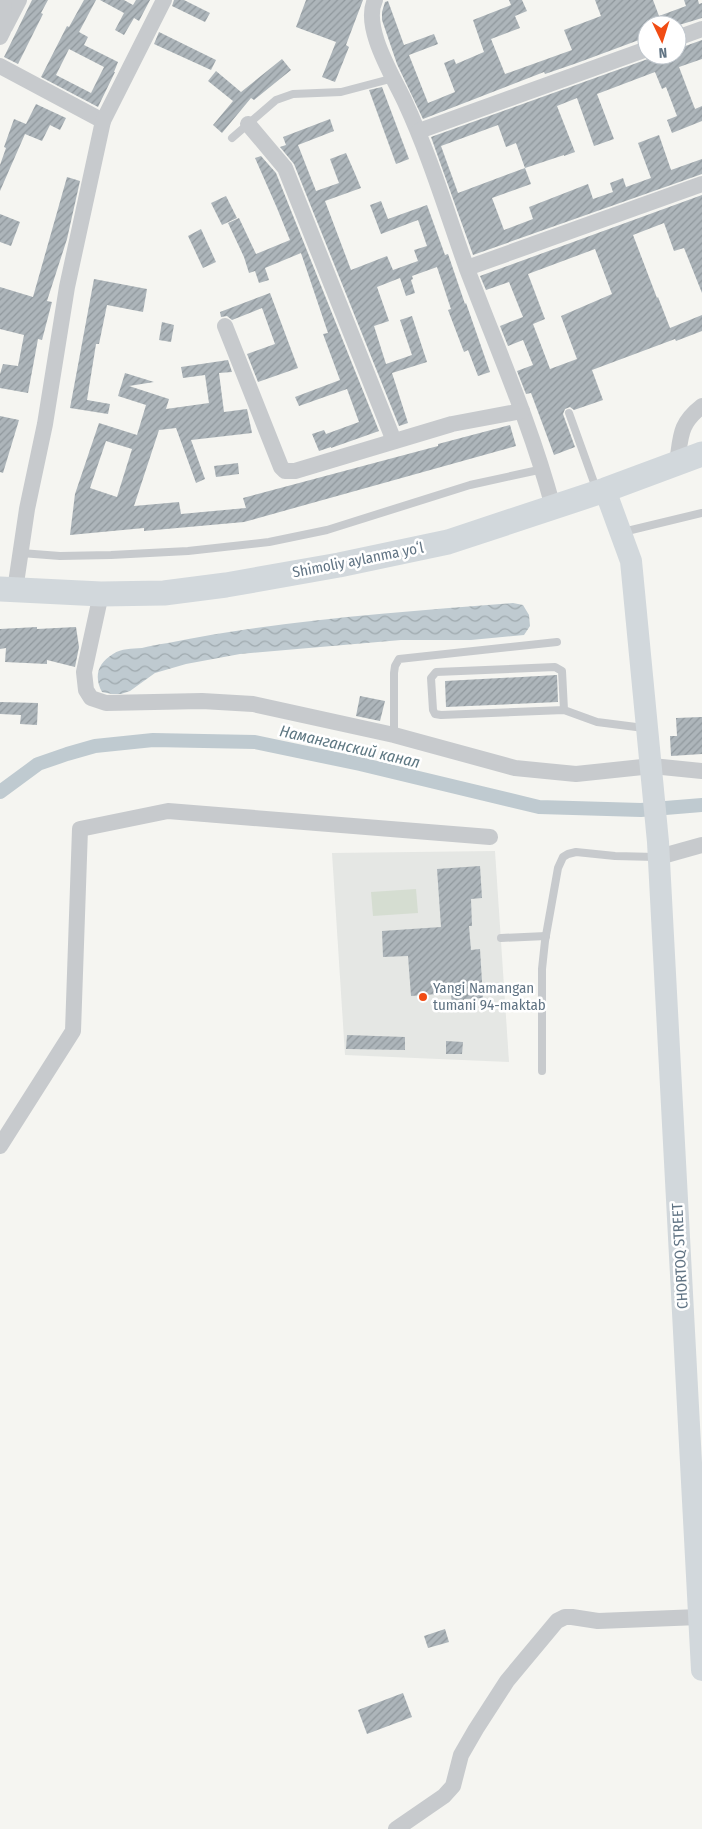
<svg xmlns="http://www.w3.org/2000/svg" width="702" height="1829" viewBox="0 0 702 1829" font-family="'Fira Sans Condensed',sans-serif">
<style>
.built{fill:#e5e7e4}
.green{fill:#d5ddd1}
.water{fill:url(#water-waves)}
.lines{fill:none;stroke-linecap:round;stroke-linejoin:round}
.canal{stroke:#bfcad0;stroke-width:14}
.building{fill:url(#building-hatch);fill-rule:evenodd}
.service{stroke:#c7cacd;stroke-width:8}
.minor{stroke:#c7cacd;stroke-width:16}
.secondary{stroke:#d2d8dc;stroke-width:22}
.primary{stroke:#d2d8dc;stroke-width:25}
.poi-dot{fill:#f14c14;stroke:#fff;stroke-width:2}
.labels{text-anchor:middle;stroke-width:5;stroke-linejoin:round;paint-order:stroke}
.street-label{font-size:15px;fill:#617484;stroke:#fff}
.poi-label{font-size:15px;fill:#617484;stroke:#fff;text-anchor:start}
.water-label{font-size:16px;font-style:italic;fill:#5d7782;stroke:#fff}
</style>
<defs>
<pattern id="water-waves" width="16" height="10" patternUnits="userSpaceOnUse" patternTransform="scale(1.25)"><rect width="16" height="10" fill="#bfcad0"/><path d="M0 5q4-4 8 0t8 0" fill="none" stroke="#9fa9ae"/></pattern>
<pattern id="building-hatch" width="6" height="6" patternUnits="userSpaceOnUse" patternTransform="scale(1.25)"><rect width="6" height="6" fill="#adb5ba"/><path d="M-1 1l2-2M0 6l6-6M5 7l2-2" fill="none" stroke="#90989d"/></pattern>
</defs>
<rect width="100%" height="100%" fill="#f5f5f1"/>
<polygon class="built" points="495,851 509,1062 345,1055 332,853"/>
<polygon class="green" points="416,889 418,913 373,916 371,892"/>
<path class="water" d="M513 603 523 605 529 615 530 626 524 635 471 640H401L240 654 186 664 155 673 130 691 121 694H112L102 692C94 677 97 664 113 654 122 648 131 649 142 648 150 646 159 644 168 643 282 620 398 612 513 603Z"/>
<g class="lines">
<polyline class="canal" points="0,792 38,764 67,754 95,746 153,740 255,742 360,764 539,807 641,810 702,805"/>
</g>
<g class="building">
<polygon points="32,0 48,0 41,13 43,14 18,64 4,57"/>
<path d="M84 0H96L79 32 88 37 84 45 118 62 114 72H115L98 107 41 77 67 26 69 27ZM69 49 104 67 91 93 56 75Z"/>
<polygon points="100,0 124,0 133,5 136,0 150,0 139,21 134,18 124,35 115,30 124,13"/>
<polygon points="174,0 184,0 210,13 205,22 172,6"/>
<polygon points="306,0 363,0 346,45 349,47 335,82 322,77 336,42 296,27"/>
<polygon points="509,0 522,0 527,11 515,16 520,28 491,39 505,74 572,50 564,30 601,16 595,0 653,0 659,16 686,6 684,0 698,0 699,4 702,3 702,18 679,25 647,25 647,37 577,63 545,74 544,72 423,119 397,64 382,20 382,12 385,2 388,1 404,45 434,34 438,44 409,55 428,103 455,92 444,63 454,59 456,64 484,52 473,20 511,5"/>
<polygon points="159,32 216,60 211,70 154,44"/>
<path d="M702 40V59L679 67 695 109 702 106V121L672 133 667 120 677 116 666 87 662 89 655 72 597 94 614 139 594 146 577 98 557 106 575 152 564 156V155L525 168 531 184 492 198 504 230 533 219 529 207 588 184 593 199 613 192 610 183 623 178 626 187 651 178 638 143 659 135 671 170 702 159V174L473 255 431 137 659 55H677V49ZM498 125 506 147 516 143 525 168 458 193 441 146Z"/>
<polygon points="282,59 291,70 254,100 251,98 222,133 213,125 233,101 208,81 216,71 241,92"/>
<polygon points="382,87 409,159 396,164 369,90"/>
<polygon points="36,104 66,118 60,130 50,125 42,141 25,134 0,191 0,165 6,148 4,147 14,119 26,124"/>
<polygon points="330,119 334,131 298,145 316,191 339,183 330,159 346,153 356,176 361,188 325,201 351,270 387,256 393,270 418,261 414,250 427,246 418,220 381,234 370,205 381,201 388,219 427,205 445,255 448,254 465,304 466,303 490,372 478,376 468,350 464,352 448,310 451,309 437,267 412,276 413,279 411,280 415,293 406,296 400,278 377,287 389,321 374,326 386,364 412,355 400,320 412,316 427,362 392,373 408,423 399,426 294,164 280,147 286,145 283,137"/>
<polygon points="261,156 276,173 379,431 331,448 331,447 319,451 312,434 324,430 326,434 359,422 347,389 299,406 295,397 340,380 323,334 328,333 301,253 265,268 269,280 259,283 255,271 249,273 244,257 228,223 239,218 256,254 290,240 277,208 255,158"/>
<polygon points="67,177 80,181 67,239 47,301 52,302 42,340 38,339 28,393 0,388 0,374 3,364 18,366 24,335 0,329 0,287 33,297"/>
<path d="M702 195V293L684 248 674 251 664 223 633 235 657 298 658 297 670 328 702 315V331L676 341 675 339 592 370 603 400 574 410 570 407 565 409 563 414 575 447 554 455 531 393 526 394 517 371 533 365 523 340 508 346 500 326 523 317 509 282 486 290 480 276ZM595 249 612 294 561 316 577 359 550 369 533 324 545 319 528 274Z"/>
<polygon points="226,196 237,218 222,225 211,203"/>
<polygon points="0,214 20,222 11,246 0,242"/>
<polygon points="201,229 216,262 203,268 188,236"/>
<polygon points="94,279 147,289 143,312 107,305 99,344 96,344 87,400 110,404 108,414 70,408"/>
<polygon points="270,293 298,368 258,382 247,354 275,344 262,308 232,320 227,316 221,317 220,312"/>
<polygon points="162,322 174,325 171,342 159,340"/>
<path d="M228 360 232 372 219 373 224 412 247 409 252 433 191 440 205 479 196 483 176 428 159 430 134 506 179 502 181 514 246 508 243 498 438 446V444L510 425 516 446 244 522 144 531V528L70 535 75 494 99 423 137 435 146 405 118 396 125 373 154 382 129 386 169 399 166 409 209 403 205 375 183 378 181 367ZM106 441 132 449 117 497 90 488Z"/>
<polygon points="0,416 19,420 3,473 0,472"/>
<polygon points="238,463 239,474 216,477 214,466"/>
<polygon points="37,627 37,629 76,627 79,647 75,667 47,660 47,664 5,662 6,648 0,649 0,629"/>
<polygon points="557,675 558,702 446,707 445,681"/>
<polygon points="360,696 385,701 380,721 356,716"/>
<polygon points="0,702 38,703 37,725 20,724 21,715 0,714"/>
<polygon points="702,717 702,754 671,756 670,736 677,736 676,718"/>
<polygon points="480,866 482,898 471,899 472,926 469,926 471,950 480,949 483,998 464,999 464,1005 452,1006 451,993 411,996 408,956 383,957 382,931 441,927 437,869"/>
<polygon points="347,1035 405,1037 405,1050 346,1049"/>
<polygon points="446,1041 463,1042 462,1054 446,1054"/>
<polygon points="445,1629 449,1642 428,1648 424,1636"/>
<polygon points="403,1693 412,1717 367,1734 358,1710"/>
</g>
<g class="lines">
<g class="service">
<polyline points="232,138 276,100 293,94 341,92 394,78"/>
<polyline points="569,413 596,488"/>
<polyline points="623,532 702,513"/>
<polyline points="21,553 60,556 111,555 188,551 269,542 327,530 470,485 543,469"/>
<polyline points="564,710 562,671 555,667 436,672 431,678 433,710 435,714 441,715 564,710 597,722 644,728"/>
<polyline points="394,735 394,673 395,666 399,659 557,642"/>
<polyline points="501,938 546,936"/>
<polyline points="542,1071 542,969 545,941 558,868 563,857 568,854 576,852 615,856 656,857"/>
</g>
<g class="minor">
<path d="M375 0C362 27 393 76 405 102 430 156 447 213 467 269 497 348 531 425 553 507"/>
<polyline points="5,27 19,0"/>
<polyline points="0,37 3,31 4,0"/>
<polyline points="677,38 702,29"/>
<polyline points="0,66 103,121"/>
<polyline points="248,124 285,168 394,441"/>
<polyline points="419,131 647,49"/>
<polyline points="467,268 702,184"/>
<polyline points="225,326 281,467 285,471 295,471 452,424 522,411"/>
<path d="M677 463C681 436 679 424 702 406"/>
<polyline points="15,590 27,509 45,424 67,287 103,121 164,0"/>
<polyline points="101,594 84,672 86,690 91,698 106,703 202,701 253,704 394,735 515,768 576,774 652,766 702,771"/>
<polyline points="659,857 702,845"/>
<polyline points="0,1146 73,1031 80,829 168,811 490,837"/>
<polyline points="396,1829 444,1796 453,1786 461,1755 476,1729 507,1681 557,1621 565,1617 572,1617 598,1621 699,1617"/>
</g>
<polyline class="secondary" points="605,490 631,561 658,842 702,1670"/>
<polyline class="primary" points="0,589 101,594 164,593 226,585 339,565 448,542 605,490 702,454"/>
</g>
<circle class="poi-dot" cx="423" cy="997" r="5"/>
<g class="labels">
<g class="street-label">
<text transform="translate(358 560) rotate(-11)" y="5">Shimoliy aylanma yoʻl</text>
<text transform="translate(680 1256) rotate(-93)" y="5">CHORTOQ STREET</text>
</g>
<g class="poi-label">
<text x="433" y="993">Yangi Namangan<tspan x="433" dy="17">tumani 94-maktab</tspan></text>
</g>
<g class="water-label">
<text transform="translate(350 746) rotate(13)" y="6">Наманганский канал</text>
</g>
</g>
<g transform="translate(662 40) rotate(176)"><circle r="24" fill="#ffffff" stroke="#c0c7ce"/>
<path d="M0-4L9 19L0 12L-9 19Z" fill="#f14c14"/>
<text y="-8" font-size="14" font-weight="bold" text-anchor="middle" fill="#617484">N</text>
</g>
</svg>
